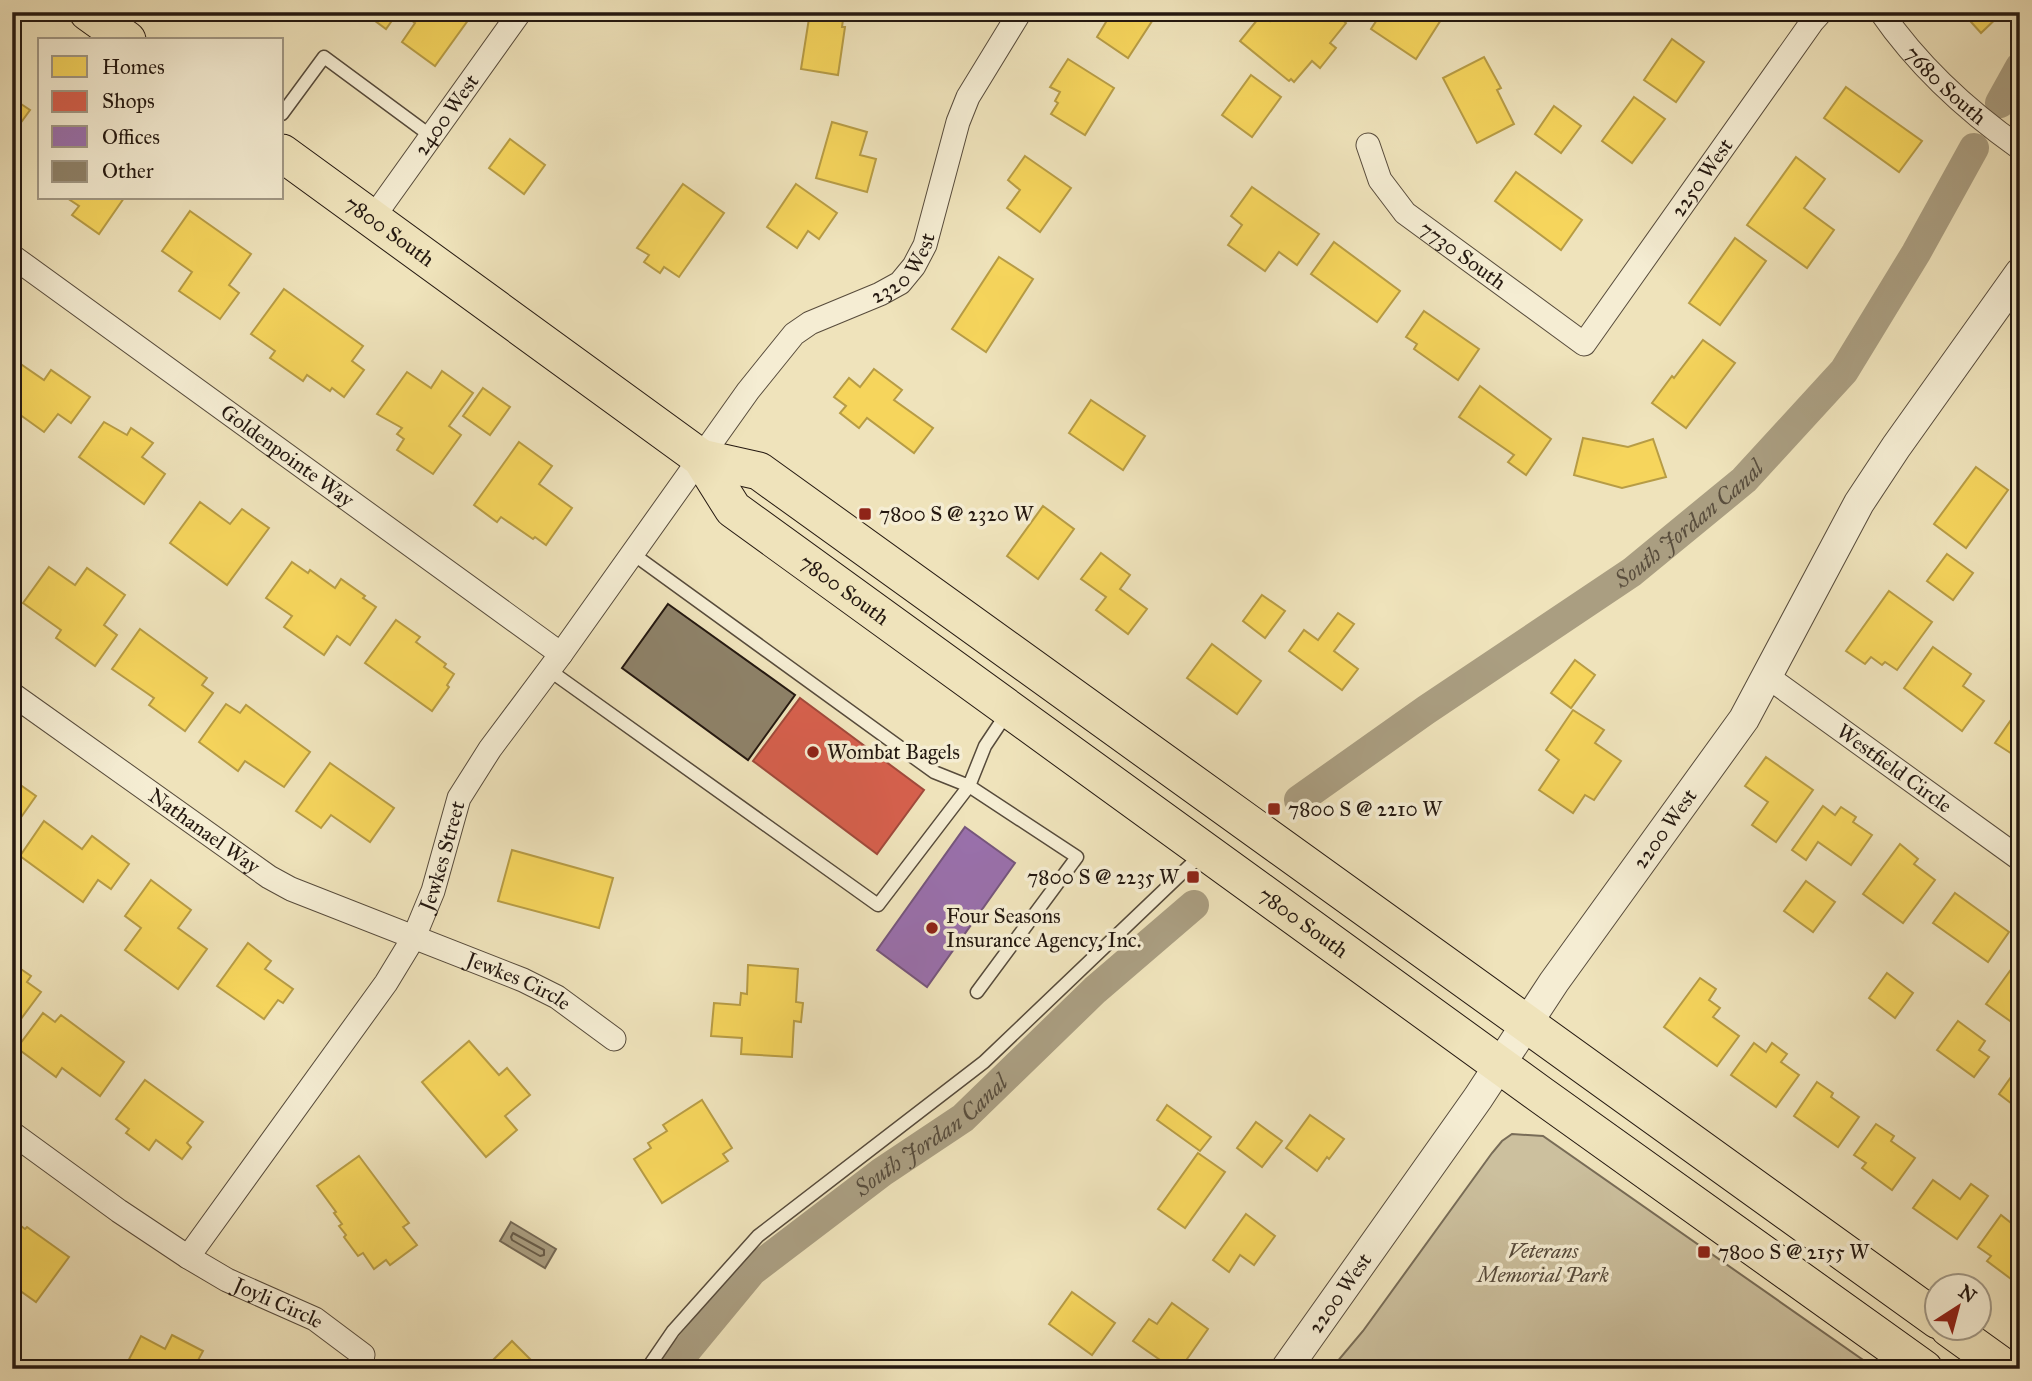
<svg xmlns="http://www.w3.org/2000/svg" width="2032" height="1381" viewBox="0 0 2032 1381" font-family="'IM FELL Great Primer',serif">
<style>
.green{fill:#ccc09e;stroke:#786c57;stroke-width:2}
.water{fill:#aa9e81;stroke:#746854;stroke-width:2}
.homes{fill:#f6d55c;stroke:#b79c45;stroke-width:2}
.shops{fill:#d6604d;stroke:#a14a3b;stroke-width:2}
.offices{fill:#9970ab;stroke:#76567c;stroke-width:2}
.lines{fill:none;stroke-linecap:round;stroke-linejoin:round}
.shore{stroke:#675b48;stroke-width:2}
.canal{stroke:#aa9e81;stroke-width:30}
.building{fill:#8e8269;stroke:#241810;stroke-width:2}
.service-casing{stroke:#574b3b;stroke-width:15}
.minor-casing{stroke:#574b3b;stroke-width:25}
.tertiary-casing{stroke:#574b3b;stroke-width:32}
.primary-casing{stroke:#241810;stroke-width:39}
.service{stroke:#f5edd3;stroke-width:12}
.minor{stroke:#f5edd3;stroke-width:23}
.tertiary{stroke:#f5edd3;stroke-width:30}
.primary{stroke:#efe3bb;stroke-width:37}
.poi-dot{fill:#8f2418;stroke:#f5edd3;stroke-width:2.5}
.labels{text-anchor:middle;stroke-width:7;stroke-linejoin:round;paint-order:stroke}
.street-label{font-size:21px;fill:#241810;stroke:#f5edd3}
.poi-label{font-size:21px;fill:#241810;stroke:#f5edd3;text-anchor:start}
.park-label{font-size:21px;font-style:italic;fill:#564a3b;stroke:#f5edd3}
.water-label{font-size:23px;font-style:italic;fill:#5a4e3d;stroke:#f5edd3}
</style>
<rect width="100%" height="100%" fill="#efe3bb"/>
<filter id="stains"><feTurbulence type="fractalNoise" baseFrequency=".00286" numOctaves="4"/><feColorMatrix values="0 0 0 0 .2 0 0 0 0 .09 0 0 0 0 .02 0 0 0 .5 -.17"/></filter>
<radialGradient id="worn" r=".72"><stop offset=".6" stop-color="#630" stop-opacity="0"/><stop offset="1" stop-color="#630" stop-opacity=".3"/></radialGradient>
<polygon class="green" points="1512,1134 1543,1136 1876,1369 1331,1369 1363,1331 1492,1153 1502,1141"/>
<polygon class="water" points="511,1222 556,1249 545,1268 500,1241"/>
<g class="homes">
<polygon points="363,12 398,12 386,29"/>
<polygon points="400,12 474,12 435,66 402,42 415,23"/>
<polygon points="810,12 844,12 842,27 845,27 838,75 801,69"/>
<polygon points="1112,12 1158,12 1128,58 1097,37"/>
<polygon points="1277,12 1297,12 1302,17 1306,12 1334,12 1346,23 1330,43 1336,48 1320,68 1312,61 1294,82 1291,79 1289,81 1240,41 1262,14 1270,21"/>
<polygon points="1382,12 1446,12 1416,59 1371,29"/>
<polygon points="1962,12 2003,12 1981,33"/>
<polygon points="1672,39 1704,62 1676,102 1644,80"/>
<polygon points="1484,57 1501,88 1497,90 1514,124 1477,143 1443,78"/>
<polygon points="1068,59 1114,88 1085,135 1051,114 1058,103 1055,101 1060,92 1050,87"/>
<polygon points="1251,75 1281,97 1252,137 1222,115"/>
<polygon points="1846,87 1922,141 1899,172 1824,118"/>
<polygon points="1634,97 1665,119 1632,163 1602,141"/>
<polygon points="12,98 30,110 12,135"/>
<polygon points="1554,106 1581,126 1561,153 1535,134"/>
<polygon points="832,122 867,132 860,155 876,159 867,192 816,178"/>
<polygon points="510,139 545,165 524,194 489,168"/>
<polygon points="1025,156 1071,188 1040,232 1007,208 1020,190 1008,180"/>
<polygon points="1796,157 1825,179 1804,208 1834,230 1807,268 1747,225"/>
<polygon points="1516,172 1582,220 1561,250 1495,201"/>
<polygon points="683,184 724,213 679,277 664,267 660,273 644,262 649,255 637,248"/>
<polygon points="796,184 837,213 819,239 808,231 797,248 767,227"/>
<polygon points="1252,187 1319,234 1297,265 1279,252 1265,271 1228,245 1242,225 1231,216"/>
<polygon points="67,198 124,198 99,234 72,215 79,206"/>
<polygon points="190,211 251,254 229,285 239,293 220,319 179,291 192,272 162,251"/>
<polygon points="1735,238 1766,261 1720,325 1689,303"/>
<polygon points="1334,242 1400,291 1377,322 1311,274"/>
<polygon points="999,257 1033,279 986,352 952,329"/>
<polygon points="284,289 363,346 352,361 364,370 344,397 332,388 330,391 307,375 303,381 270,358 275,351 251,334"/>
<polygon points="1424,311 1479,349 1458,380 1414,349 1417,344 1406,337"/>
<polygon points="1703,340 1735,363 1686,428 1652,403 1672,376 1674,378"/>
<polygon points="12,358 44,380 51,370 90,397 71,423 58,414 44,432 12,409"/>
<polygon points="874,369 902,390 894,400 933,428 914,453 867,418 859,428 840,413 846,406 834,397 849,378 860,387"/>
<polygon points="442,371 473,393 449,426 461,435 433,474 397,450 404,439 397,434 402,428 377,414 407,372 431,388"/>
<polygon points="1480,386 1551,439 1526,475 1508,462 1514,455 1459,417"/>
<polygon points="483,388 510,407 490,435 463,416"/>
<polygon points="1091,400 1145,436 1123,470 1069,433"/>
<polygon points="104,422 127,435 131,428 153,443 142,457 165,474 144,504 79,457"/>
<polygon points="1583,438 1628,447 1653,439 1666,477 1622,488 1574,475"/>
<polygon points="519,442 552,466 539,484 572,508 546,545 535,537 533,539 501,517 497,522 474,505"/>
<polygon points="1976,467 2008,490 1966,548 1934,524"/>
<polygon points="200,502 230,524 242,509 269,528 227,585 170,543"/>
<polygon points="1043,506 1074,529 1038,579 1007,556"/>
<polygon points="1101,553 1130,575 1120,589 1147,609 1128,634 1096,610 1106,597 1081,579"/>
<polygon points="1947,554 1973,573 1953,600 1927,581"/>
<polygon points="292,562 308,573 310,570 335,588 341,579 365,596 363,598 376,607 350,645 337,636 324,655 284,627 292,616 266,598"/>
<polygon points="49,567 75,585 87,568 125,595 104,625 117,635 95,666 56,638 61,630 23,603"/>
<polygon points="1889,591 1932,622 1897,670 1885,662 1882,665 1871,657 1865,664 1846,651"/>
<polygon points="1262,595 1285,611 1265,638 1243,621"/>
<polygon points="1338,613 1354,624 1334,651 1358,669 1342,690 1289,651 1304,630 1318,640"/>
<polygon points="396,620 420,637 416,642 446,664 444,667 454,674 447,685 449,687 432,711 365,663"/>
<polygon points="140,629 207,678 202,685 213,693 185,731 149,705 154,698 112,669"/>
<polygon points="1212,644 1261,681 1237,714 1187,678"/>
<polygon points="1933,647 1971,674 1963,686 1984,701 1962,731 1904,688"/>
<polygon points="1575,660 1595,675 1571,708 1551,693"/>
<polygon points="226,704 240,713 246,705 310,752 284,787 245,761 238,771 199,742"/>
<polygon points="2020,707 2020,759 1995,743"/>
<polygon points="1573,710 1604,730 1595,743 1621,761 1594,800 1585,795 1573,813 1539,790 1559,760 1546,750"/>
<polygon points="1766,757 1813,790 1776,842 1752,825 1768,802 1745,786"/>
<polygon points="330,763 394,808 370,842 331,815 321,828 296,811"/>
<polygon points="12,779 36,796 17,823 12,820"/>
<polygon points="1823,806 1835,815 1841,807 1856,817 1853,822 1872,835 1851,865 1818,842 1806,860 1792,850"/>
<polygon points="44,821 82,849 92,836 129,864 111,889 98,880 83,902 20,856"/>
<polygon points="1900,844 1918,859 1914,864 1935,880 1903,923 1863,894"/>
<polygon points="512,850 613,878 599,928 498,901"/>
<polygon points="151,880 191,910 178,928 207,949 178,989 125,950 141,928 125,916"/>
<polygon points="1806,881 1835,902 1813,932 1784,911"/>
<polygon points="1955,893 2009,932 1988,962 1933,923"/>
<polygon points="248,943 271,961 265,969 293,989 283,1003 278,1000 264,1019 217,986"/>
<polygon points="2020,957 2020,1028 1986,1004"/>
<polygon points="12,963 31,976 27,982 41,992 12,1031"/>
<polygon points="748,965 798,969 796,1002 803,1003 801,1022 794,1021 792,1057 741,1054 742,1038 711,1036 714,1003 740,1005 741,993 747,994"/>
<polygon points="1887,973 1913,993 1895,1018 1869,998"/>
<polygon points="1700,978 1716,989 1709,1000 1720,1008 1713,1017 1739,1036 1717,1066 1664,1027"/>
<polygon points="43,1013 55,1022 61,1015 124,1062 100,1096 62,1068 56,1077 17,1048"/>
<polygon points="1958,1021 1985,1041 1979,1050 1989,1057 1974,1077 1937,1050"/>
<polygon points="469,1041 499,1075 507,1068 530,1095 505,1116 517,1130 486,1157 422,1082"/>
<polygon points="1754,1043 1766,1052 1772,1043 1787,1054 1781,1062 1799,1075 1776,1107 1731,1075"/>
<polygon points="2016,1070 2020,1073 2020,1110 1999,1094"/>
<polygon points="145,1080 203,1122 187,1143 191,1147 182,1159 156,1140 149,1150 126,1133 129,1129 116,1119"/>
<polygon points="1817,1082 1833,1093 1831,1097 1859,1117 1838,1147 1794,1116"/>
<polygon points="702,1100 732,1148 723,1154 728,1161 662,1203 634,1159 651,1148 648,1143 667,1131 663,1125"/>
<polygon points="1167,1105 1211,1137 1200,1151 1157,1120"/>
<polygon points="1310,1115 1344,1139 1329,1159 1327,1157 1317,1171 1286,1148"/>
<polygon points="1256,1122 1282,1141 1262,1167 1237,1148"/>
<polygon points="1876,1124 1894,1136 1891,1141 1915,1158 1892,1190 1862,1168 1866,1163 1854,1155"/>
<polygon points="1198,1153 1225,1172 1185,1228 1158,1209"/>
<polygon points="359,1156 409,1223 403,1227 417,1245 390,1265 386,1260 374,1269 363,1253 358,1256 344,1237 346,1235 339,1226 342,1224 334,1213 336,1212 317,1186"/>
<polygon points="1933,1180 1960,1199 1971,1184 1988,1196 1957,1239 1913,1208"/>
<polygon points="2020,1209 2020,1285 2019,1285 1987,1261 1991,1256 1978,1247 2001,1215 2010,1222"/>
<polygon points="1246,1214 1275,1236 1254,1265 1240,1255 1229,1272 1213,1260"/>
<polygon points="13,1220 25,1229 27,1227 69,1257 36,1302 12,1285"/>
<polygon points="1072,1292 1115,1323 1092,1355 1049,1324"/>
<polygon points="1172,1303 1208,1329 1180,1369 1173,1369 1133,1341 1149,1319 1157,1324"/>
<polygon points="172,1335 203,1351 196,1364 205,1369 124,1369 141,1336 165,1349"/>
<polygon points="512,1341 540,1369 484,1369"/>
</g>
<polygon class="shops" points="800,698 924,790 877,854 753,761"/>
<polygon class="offices" points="965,827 1015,863 927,987 877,950"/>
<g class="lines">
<polygon class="shore" points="513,1233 544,1250 544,1255 540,1256 512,1240 511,1237"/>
<g class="canal">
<polyline points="2000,103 2020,67"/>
<path id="s1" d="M1299 800 1426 710 1632 572 1744 480 1844 371 1916 253 1974 148"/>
<path id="s2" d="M671 1369 752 1271 882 1172 963 1118 1095 990 1194 905"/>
</g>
</g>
<polygon class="building" points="668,604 795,695 748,760 622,668"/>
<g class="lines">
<defs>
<g id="service">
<polyline points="282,114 324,57 431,136"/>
<polyline points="633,554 934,772 969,786 985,746 1007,713"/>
<polyline points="549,670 878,905 969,786 1077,857 977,992"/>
<polyline points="647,1369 673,1331 758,1236 984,1062 1203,853"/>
</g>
<g id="minor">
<path id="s3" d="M1881 12C1919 67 1966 110 2020 148"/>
<path id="s4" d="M1368 145 1380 180 1405 213 1584 344 1812 22 1821 12"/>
<path id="s5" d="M372 219 520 12"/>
<path id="s6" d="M12 256 561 654"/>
<path id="s7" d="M1768 677 2020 859"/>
<path id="s8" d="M12 694 269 877 291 889 523 980 557 997 614 1039"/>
<path id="s9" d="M12 1133 119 1211 188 1257 227 1280 315 1319 363 1355"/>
<path id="s10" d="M188 1257 386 983 414 937 433 891 459 798 490 749 561 654 748 391 794 334 810 323 880 294 900 283 914 266 925 245 958 122 968 97 1020 12"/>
</g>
<g id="tertiary">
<path id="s11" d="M1286 1369 1478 1098 1554 982 1744 719 1859 503 1896 447 2020 273"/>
</g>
<g id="primary">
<polyline points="88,12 127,40"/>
<path id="s12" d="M282 153 701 458 733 509 1541 1095 1924 1369"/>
<polyline points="701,458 759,471 1938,1320"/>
<polyline points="1949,1328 2006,1369"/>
</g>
</defs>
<use href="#service" class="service-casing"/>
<use href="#minor" class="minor-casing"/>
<use href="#tertiary" class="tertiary-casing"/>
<use href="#primary" class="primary-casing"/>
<use href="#service" class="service"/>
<use href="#minor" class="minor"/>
<use href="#tertiary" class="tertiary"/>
<use href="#primary" class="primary"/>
</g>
<g class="poi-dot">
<rect x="858" y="507" width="14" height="14" rx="3.5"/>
<circle cx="813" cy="752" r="7"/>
<rect x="1267" y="802" width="14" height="14" rx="3.5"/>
<rect x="1186" y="870" width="14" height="14" rx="3.5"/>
<circle cx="932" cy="928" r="7"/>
<rect x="1697" y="1245" width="14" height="14" rx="3.5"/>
</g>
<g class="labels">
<g class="street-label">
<text dy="7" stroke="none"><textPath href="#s3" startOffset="98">7680 South</textPath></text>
<text dy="7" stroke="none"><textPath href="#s5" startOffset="128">2400 West</textPath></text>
<text dy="7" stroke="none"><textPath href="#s4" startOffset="504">2250 West</textPath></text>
<text dy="7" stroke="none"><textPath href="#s12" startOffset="133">7800 South</textPath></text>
<text dy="7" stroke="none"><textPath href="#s4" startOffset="150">7730 South</textPath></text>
<text dy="7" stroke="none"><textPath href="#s10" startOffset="1242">2320 West</textPath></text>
<text dy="7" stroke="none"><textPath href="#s6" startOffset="340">Goldenpointe Way</textPath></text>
<text dy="7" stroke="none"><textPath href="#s12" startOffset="716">7800 South</textPath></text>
<text dy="7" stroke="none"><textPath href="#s7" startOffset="156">Westfield Circle</textPath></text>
<text dy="7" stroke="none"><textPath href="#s11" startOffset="660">2200 West</textPath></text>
<text dy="7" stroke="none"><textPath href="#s8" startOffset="236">Nathanael Way</textPath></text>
<text dy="7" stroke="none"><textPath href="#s10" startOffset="478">Jewkes Street</textPath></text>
<text dy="7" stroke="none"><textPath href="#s12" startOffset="1283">7800 South</textPath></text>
<text dy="7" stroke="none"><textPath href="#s8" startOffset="586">Jewkes Circle</textPath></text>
<text dy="7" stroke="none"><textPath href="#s11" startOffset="93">2200 West</textPath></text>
<text dy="7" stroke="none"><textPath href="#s9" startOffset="317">Joyli Circle</textPath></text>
</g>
<g class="poi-label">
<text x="879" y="521">7800 S @ 2320 W</text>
<text x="827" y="759">Wombat Bagels</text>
<text x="1288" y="816">7800 S @ 2210 W</text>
<text x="1179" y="884" text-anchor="end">7800 S @ 2235 W</text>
<text x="946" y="923">Four Seasons<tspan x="946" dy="24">Insurance Agency, Inc.</tspan></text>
<text x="1718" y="1259">7800 S @ 2155 W</text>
</g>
<g class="park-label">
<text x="1543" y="1258">Veterans<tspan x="1543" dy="24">Memorial Park</tspan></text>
</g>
<g class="water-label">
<text dy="8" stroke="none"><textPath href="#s1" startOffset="478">South Jordan Canal</textPath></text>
<text dy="8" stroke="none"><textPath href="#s2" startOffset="352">South Jordan Canal</textPath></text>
</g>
</g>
<rect width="2032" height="1381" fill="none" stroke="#efe3bb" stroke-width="42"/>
<rect x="14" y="14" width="2004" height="1353" fill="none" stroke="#241810" stroke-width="3.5"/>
<rect x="21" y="21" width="1990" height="1339" fill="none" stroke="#241810" stroke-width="2"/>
<rect x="38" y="38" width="245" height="161" fill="#f5edd3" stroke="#a19885" stroke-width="2"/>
<rect x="52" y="56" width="35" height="21" fill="#f6d55c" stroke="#a19885" stroke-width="2"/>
<text x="102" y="74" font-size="21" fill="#241810">Homes</text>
<rect x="52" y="91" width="35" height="21" fill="#d6604d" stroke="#a19885" stroke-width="2"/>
<text x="102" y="108" font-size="21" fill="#241810">Shops</text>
<rect x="52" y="126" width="35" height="21" fill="#9970ab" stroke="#a19885" stroke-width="2"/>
<text x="102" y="144" font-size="21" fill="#241810">Offices</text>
<rect x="52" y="161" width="35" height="21" fill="#8e8269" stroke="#a19885" stroke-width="2"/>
<text x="102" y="178" font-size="21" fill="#241810">Other</text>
<g transform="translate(1958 1307) rotate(36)"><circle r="33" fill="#f5edd3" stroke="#a19885" stroke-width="2"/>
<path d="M0-5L12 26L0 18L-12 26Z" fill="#8f2418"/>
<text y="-10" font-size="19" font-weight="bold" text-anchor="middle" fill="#241810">N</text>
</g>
<rect width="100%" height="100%" filter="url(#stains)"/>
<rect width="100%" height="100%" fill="url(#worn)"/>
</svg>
